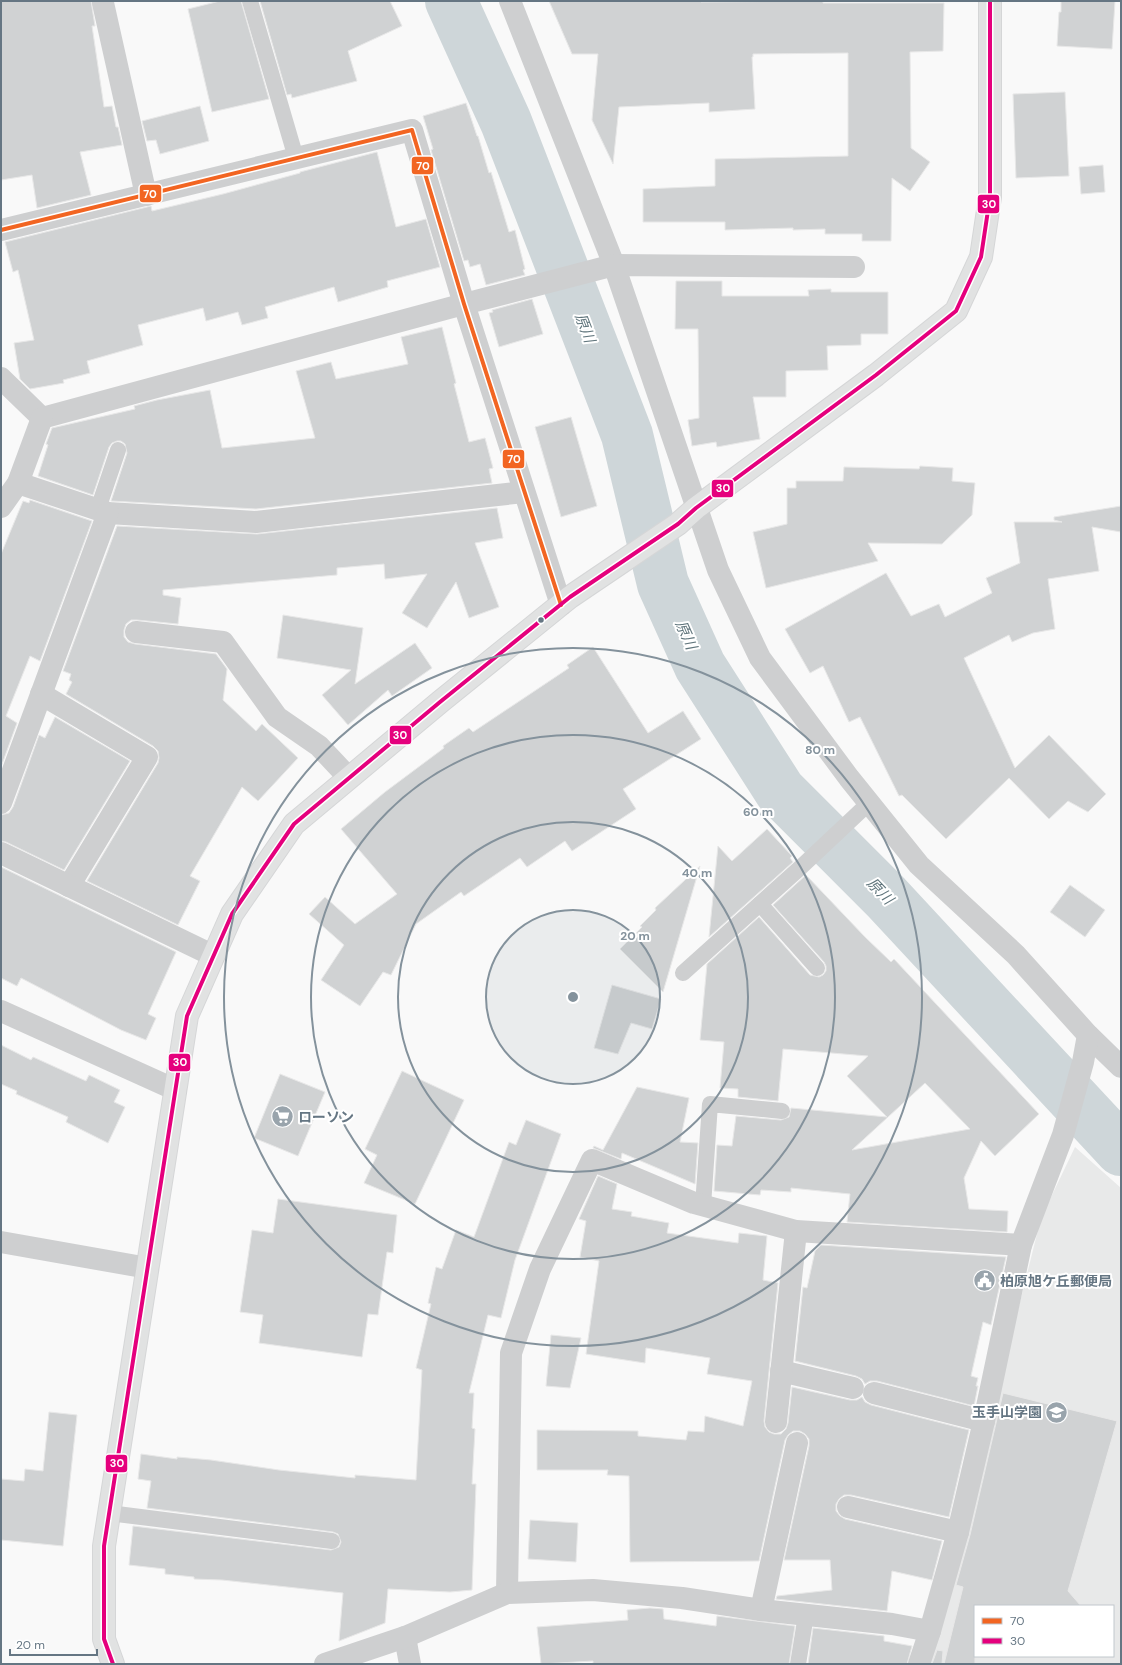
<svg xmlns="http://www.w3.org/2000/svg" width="1122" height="1665" viewBox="0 0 1122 1665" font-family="'DM Sans','Noto Sans JP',sans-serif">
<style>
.built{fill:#e8e9e9;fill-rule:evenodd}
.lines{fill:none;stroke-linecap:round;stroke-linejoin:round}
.river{stroke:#ced6d9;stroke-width:52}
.building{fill:#d0d2d3;stroke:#e8e8e8;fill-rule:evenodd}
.primary-casing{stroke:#d5d6d7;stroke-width:24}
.lane{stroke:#cecfd0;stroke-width:16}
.street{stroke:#cecfd0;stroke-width:22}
.primary{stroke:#e1e2e2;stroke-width:22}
.bus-1-casing{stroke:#fff;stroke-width:7}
.bus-2-casing{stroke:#fff;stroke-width:7}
.bus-1{stroke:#f26522;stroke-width:4}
.bus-2{stroke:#e5007d;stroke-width:4}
.ring{fill:none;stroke:#84929c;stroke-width:2}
.bus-dot{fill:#657683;stroke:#fff;stroke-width:1.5}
.labels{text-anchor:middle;stroke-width:4;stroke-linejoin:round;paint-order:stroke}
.poi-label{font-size:14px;font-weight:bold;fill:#657683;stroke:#fff;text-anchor:start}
.water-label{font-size:15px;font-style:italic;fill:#60757c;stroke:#fff}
.centre{fill:#84929c;stroke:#fff;stroke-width:2}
.ring-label{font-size:12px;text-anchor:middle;font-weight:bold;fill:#84929c;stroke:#fff;stroke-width:4;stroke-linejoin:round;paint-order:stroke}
.line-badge{stroke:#fff;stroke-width:1.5}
.badge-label{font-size:11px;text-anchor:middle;font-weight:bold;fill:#fff}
</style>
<rect width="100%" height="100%" fill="#f9f9f9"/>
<path class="built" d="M1075 1147 1121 1188V1664H928L933 1650 1041 1218ZM975 1606H1113V1656H975Z"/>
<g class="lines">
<polyline class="river" points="451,1 506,122 627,435 663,584 700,666 780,791 886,897 1121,1150"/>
</g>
<g class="building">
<polygon points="1,1 91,1 95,26 92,26 104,107 112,106 116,127 118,127 122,145 80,152 91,195 37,208 32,175 1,180"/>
<polygon points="220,1 241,1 269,99 212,112 188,9"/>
<polygon points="260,1 390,1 402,26 348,51 357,81 292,98 291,94 287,95"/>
<polygon points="549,1 701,1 701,2 823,1 823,3 944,3 943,51 910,52 911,148 930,162 910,191 892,178 891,241 862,241 862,234 825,234 825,229 793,230 793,228 725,230 725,222 643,222 643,189 715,186 715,159 848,156 848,53 753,54 753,57 752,57 755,109 709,112 709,103 619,107 613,164 592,120 598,54 572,54"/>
<polygon points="1061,1 1115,1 1112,49 1057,46 1059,12 1061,12"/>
<polygon points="1065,92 1069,176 1016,178 1013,94"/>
<polygon points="466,103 477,136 478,136 489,173 491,172 509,232 515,230 525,269 523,270 525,275 486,285 480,264 470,267 468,260 464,261 431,150 433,149 423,116"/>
<polygon points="200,106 209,141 160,154 156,140 147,141 142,121"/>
<polygon points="377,152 396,227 426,219 440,267 387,281 388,287 338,302 334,287 265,307 268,318 242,325 238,312 206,321 203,308 138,325 143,345 87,361 90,373 63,380 64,383 30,389 20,379 14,343 34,340 18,270 13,272 5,242 151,206 152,211 223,194 300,173 300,172"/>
<polygon points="1103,165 1105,192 1081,194 1079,167"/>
<polygon points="676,281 722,281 722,296 809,296 808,290 831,289 831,292 888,292 888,334 861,334 861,345 827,346 828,370 786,371 786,397 753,397 760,439 717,447 716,442 692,446 688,420 699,418 698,329 675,329"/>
<polygon points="532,299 543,334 499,347 489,313 493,312 492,310"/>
<polygon points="442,327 456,383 454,384 469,442 485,438 493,468 489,469 492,483 256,509 111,501 127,453 125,444 121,441 117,441 112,443 109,447 93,495 38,476 48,445 46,444 52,428 135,409 134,406 157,400 210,390 222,448 315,438 296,371 331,362 336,379 408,364 401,337"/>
<polygon points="571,417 597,506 561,517 535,427"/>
<polygon points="920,466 953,468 952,481 975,483 972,515 942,544 868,543 878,561 766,588 753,532 787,524 787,488 796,488 796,481 843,481 844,467 919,469"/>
<polygon points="30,500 92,521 40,661 30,656 6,716 17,723 1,767 1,554 23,501 29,503"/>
<polygon points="1121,506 1121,532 1092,527 1099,571 1048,579 1055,629 1033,633 1012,642 1009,635 964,658 1015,768 1049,735 1106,794 1088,812 1068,801 1049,819 1009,778 946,839 902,795 899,796 860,717 849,722 823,666 810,673 785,629 886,573 911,616 939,604 945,617 992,593 986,578 1020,563 1014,522 1062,522 1054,520 1054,517"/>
<polygon points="497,508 503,538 475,543 499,607 469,618 456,582 427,628 402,613 427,574 385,579 384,564 337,568 337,575 163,590 163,595 181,598 178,624 137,620 131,620 126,624 124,630 124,637 128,642 135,644 216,654 227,669 223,700 256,731 262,724 298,758 258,801 242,787 190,876 200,881 178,925 87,881 158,763 159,758 158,751 153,746 66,694 72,682 69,680 71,674 63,671 117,526 257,534"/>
<polygon points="283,615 363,628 355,684 415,643 432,668 392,696 388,690 348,725 322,695 351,670 277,658"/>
<polygon points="593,647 648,733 683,711 701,739 623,789 636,809 572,851 565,841 527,867 520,858 464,896 461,892 416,924 391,975 383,972 360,1006 321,980 344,945 309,914 325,897 355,924 397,894 341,829 385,792 444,748 443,746 469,728 473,732 569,668 567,665"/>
<polygon points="55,717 130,761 64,870 6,842 1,841 1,815 9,813 13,807 39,735 45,738"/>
<polygon points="767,829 792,856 790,858 793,862 709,937 718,846 732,861"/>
<polygon points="700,866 663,992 620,949 642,927 640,926 656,910 655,908"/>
<polygon points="1,867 176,952 148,1014 156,1018 146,1040 121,1030 21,978 17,986 1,978"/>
<path d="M806 875 865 937 891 962 894 959 1039 1114 995 1156 981 1141 964 1178 969 1209 1008 1211 1007 1232 847 1222 850 1194 791 1188V1192L761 1190 760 1195 714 1191 717 1145 732 1146 736 1116 781 1120 789 1117 791 1108 887 1117 847 1076 868 1056 783 1049 778 1101 738 1097V1089L720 1088 724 1042 700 1040 707 964 759 917 810 975 819 977 823 975 826 971V966L824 962 773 905ZM925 1083 970 1129 852 1150 888 1117Z"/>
<polygon points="1070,885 1105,910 1085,937 1050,912"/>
<polygon points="612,985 661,999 652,1029 631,1023 618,1054 594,1048"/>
<polygon points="1,1045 31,1060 33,1057 86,1081 89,1075 120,1090 114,1102 125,1107 108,1143 66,1122 68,1117 16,1094 17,1091 1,1084"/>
<polygon points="402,1071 464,1100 415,1204 364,1183 377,1155 365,1149"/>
<polygon points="280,1074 325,1092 298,1156 254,1138"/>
<polygon points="637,1087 689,1098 680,1142 698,1143 695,1184 622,1153 621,1159 593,1148 594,1146 603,1150"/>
<polygon points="526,1120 561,1134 515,1260 501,1318 488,1315 469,1393 474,1393 472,1428 475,1429 472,1484 476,1484 472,1590 450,1592 388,1589 385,1623 339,1641 343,1593 222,1580 194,1579 194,1577 165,1574 165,1569 129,1565 133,1526 331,1550 339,1547 341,1542 338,1534 333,1532 147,1508 151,1481 138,1479 141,1454 177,1459 177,1457 211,1460 279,1470 355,1478 355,1475 416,1480 422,1370 416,1368 431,1304 428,1303 436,1267 442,1269 456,1230 474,1237 509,1142 516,1145"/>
<polygon points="598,1176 617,1184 612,1209 632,1212 631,1216 669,1223 667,1233 738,1243 739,1233 767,1236 763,1280 778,1283 764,1421 765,1427 769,1432 774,1434 781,1434 786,1429 788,1423 792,1387 850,1400 857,1400 862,1397 865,1402 871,1405 969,1430 949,1517 851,1495 844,1495 839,1499 836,1504 836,1511 840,1516 845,1519 942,1541 932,1580 892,1571 887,1611 776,1599 777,1596 832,1590 830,1560 784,1560 809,1446 809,1439 805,1434 800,1431 793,1431 788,1435 785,1440 759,1561 630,1562 629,1476 607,1475 608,1470 537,1470 537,1430 638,1431 638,1436 686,1440 688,1431 704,1432 705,1416 743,1426 752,1381 707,1374 710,1358 646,1348 645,1363 586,1354 599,1261 580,1257 586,1221 579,1219"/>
<polygon points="278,1199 397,1215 393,1253 387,1252 378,1315 368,1314 362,1357 259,1343 263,1315 240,1312 252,1230 273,1233"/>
<polygon points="821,1245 1006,1257 991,1325 983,1322 971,1376 978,1378 976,1386 978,1386 974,1406 877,1381 870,1381 865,1384 862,1379 856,1376 795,1361 803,1287 807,1288 815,1251"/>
<polygon points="551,1335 581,1338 570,1388 546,1386"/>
<polygon points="1003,1393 1117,1421 1068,1591 1081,1606 975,1606 975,1664 944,1664 963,1587 956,1585 970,1535"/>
<polygon points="49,1412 77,1415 63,1546 1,1540 1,1479 24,1481 25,1469 43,1471"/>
<polygon points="530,1520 578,1523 576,1562 528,1559"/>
<polygon points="650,1608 663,1609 664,1619 716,1626 717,1616 795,1626 789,1664 593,1664 593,1661 541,1664 537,1627 628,1620 627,1610"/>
<polygon points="813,1628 884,1636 884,1641 912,1646 907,1664 808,1664"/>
<polygon points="937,1650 943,1651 942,1664 932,1664"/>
</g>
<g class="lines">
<defs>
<polyline id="primary" points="113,1664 104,1639 104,1546 187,1016 232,914 294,824 440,702 570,597 678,524 696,508 876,375 956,311 981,257 990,197 990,1"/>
</defs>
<use href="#primary" class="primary-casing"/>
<g class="lane">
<polyline points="250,1 296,158"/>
<polyline points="98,509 118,450"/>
<polyline points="760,904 817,968"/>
<polyline points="683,973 801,867 869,803"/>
<polyline points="703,1206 710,1104 782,1111"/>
<polyline points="109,1513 332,1541"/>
<polyline points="798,1664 806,1615"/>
</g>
<g class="street">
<polyline points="510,1 614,265 718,570 760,658 849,778 919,865 1016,955 1088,1035 1121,1067"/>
<polyline points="103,3 146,195"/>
<polyline points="1,230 412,130 464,304 561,605"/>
<polyline points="1,378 42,418"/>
<polyline points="42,418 464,304 614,265 854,267"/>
<polyline points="18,483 108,513 256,522 524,492"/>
<polyline points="1,507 18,483 42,418"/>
<polyline points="136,632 223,642 277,717 319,746 349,778"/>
<polyline points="41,694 147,757 69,886"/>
<polyline points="1,803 108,513"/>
<polyline points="1,853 214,956"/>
<polyline points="1,1011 176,1090"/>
<polyline points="1,1242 148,1268"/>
<polyline points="781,1371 853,1388"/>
<polyline points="874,1393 984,1421"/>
<polyline points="776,1422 796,1231"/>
<polyline points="848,1507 958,1532"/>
<polyline points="507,1593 511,1353 540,1269 592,1160 694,1203 796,1231 1021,1245"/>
<polyline points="761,1610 797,1443"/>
<polyline points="405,1637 410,1664"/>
<polyline points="325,1664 405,1637 507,1593 593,1590 682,1598 761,1610 892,1624 930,1631"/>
<polyline points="919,1664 930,1631 958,1532 984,1421 1021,1245 1063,1135 1083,1062 1088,1035"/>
</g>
<use href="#primary" class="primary"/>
<defs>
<polyline id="bus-1" points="1,230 412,130 464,304 561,605"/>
<polyline id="bus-2" points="113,1664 104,1639 104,1546 187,1016 232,914 294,824 440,702 570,597 678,524 696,508 876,375 956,311 981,257 990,197 990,1"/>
</defs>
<use href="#bus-1" class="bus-1-casing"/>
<use href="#bus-2" class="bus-2-casing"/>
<use href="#bus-1" class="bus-1"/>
<use href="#bus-2" class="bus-2"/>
</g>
<circle cx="573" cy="997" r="87" fill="#84929c" fill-opacity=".12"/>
<g class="ring">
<circle cx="573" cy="997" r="87"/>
<circle cx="573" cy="997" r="175"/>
<circle cx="573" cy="997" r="262"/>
<circle cx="573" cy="997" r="349"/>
</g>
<defs>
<symbol id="supermarket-disc" viewBox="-11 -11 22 22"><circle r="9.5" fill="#99a4ac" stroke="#fff"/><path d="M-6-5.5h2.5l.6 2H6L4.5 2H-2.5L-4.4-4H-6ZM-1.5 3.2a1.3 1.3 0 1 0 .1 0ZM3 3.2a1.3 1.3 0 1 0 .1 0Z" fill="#fff"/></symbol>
<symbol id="civic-disc" viewBox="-11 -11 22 22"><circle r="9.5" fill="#99a4ac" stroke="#fff"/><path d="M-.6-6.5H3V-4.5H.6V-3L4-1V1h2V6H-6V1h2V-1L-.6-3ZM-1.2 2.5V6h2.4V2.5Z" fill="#fff"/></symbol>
<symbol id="university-disc" viewBox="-11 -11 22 22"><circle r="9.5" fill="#99a4ac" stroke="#fff"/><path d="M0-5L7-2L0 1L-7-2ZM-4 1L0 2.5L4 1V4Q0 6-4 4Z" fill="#fff"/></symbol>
</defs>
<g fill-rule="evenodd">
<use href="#supermarket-disc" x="270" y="1104" width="25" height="25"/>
<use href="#civic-disc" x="972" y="1268" width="25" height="25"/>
<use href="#university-disc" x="1044" y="1400" width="25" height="25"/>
</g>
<circle class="bus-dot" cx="541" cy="620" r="3.5"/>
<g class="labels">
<g class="poi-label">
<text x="298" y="1122">ローソン</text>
<text x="1000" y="1286">柏原旭ケ丘郵便局</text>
<text x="1042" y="1417" text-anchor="end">玉手山学園</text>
</g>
<g class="water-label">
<text transform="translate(585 328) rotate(69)" y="5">原川</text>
<text transform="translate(686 635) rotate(66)" y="5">原川</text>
<text transform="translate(880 891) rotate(46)" y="5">原川</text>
</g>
</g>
<circle cx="573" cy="997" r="6" class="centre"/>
<g class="ring-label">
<text x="820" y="754">80 m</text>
<text x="758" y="816">60 m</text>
<text x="697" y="877">40 m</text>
<text x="635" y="940">20 m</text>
</g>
<g class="line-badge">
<rect x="411" y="156" width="23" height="19" rx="4" fill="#f26522"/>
<rect x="139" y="184" width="23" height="19" rx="4" fill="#f26522"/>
<rect x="977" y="194" width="23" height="20" rx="4" fill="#e5007d"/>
<rect x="502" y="449" width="23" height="20" rx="4" fill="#f26522"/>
<rect x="711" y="479" width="23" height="19" rx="4" fill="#e5007d"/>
<rect x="389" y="725" width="23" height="20" rx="4" fill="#e5007d"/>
<rect x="168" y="1053" width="23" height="19" rx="4" fill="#e5007d"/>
<rect x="105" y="1454" width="23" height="19" rx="4" fill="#e5007d"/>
</g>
<g class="badge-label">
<text x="423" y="170">70</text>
<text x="150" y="198">70</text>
<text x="989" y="208">30</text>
<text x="514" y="463">70</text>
<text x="723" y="492">30</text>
<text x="400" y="739">30</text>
<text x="180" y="1066">30</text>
<text x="117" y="1467">30</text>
</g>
<rect width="1122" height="1665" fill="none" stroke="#657683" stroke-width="4"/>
<rect x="974" y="1605" width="140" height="52" fill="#ffffff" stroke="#c1c8cd"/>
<rect x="982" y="1618" width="20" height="6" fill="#f26522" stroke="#c1c8cd"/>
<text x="1010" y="1625" font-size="12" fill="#657683">70</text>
<rect x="982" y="1638" width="20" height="6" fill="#e5007d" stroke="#c1c8cd"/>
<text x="1010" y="1645" font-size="12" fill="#657683">30</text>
<path d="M10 1649v6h87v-6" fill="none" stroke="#657683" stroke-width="2"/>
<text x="16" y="1649" font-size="12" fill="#657683" stroke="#ffffff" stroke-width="3" paint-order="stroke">20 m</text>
</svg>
